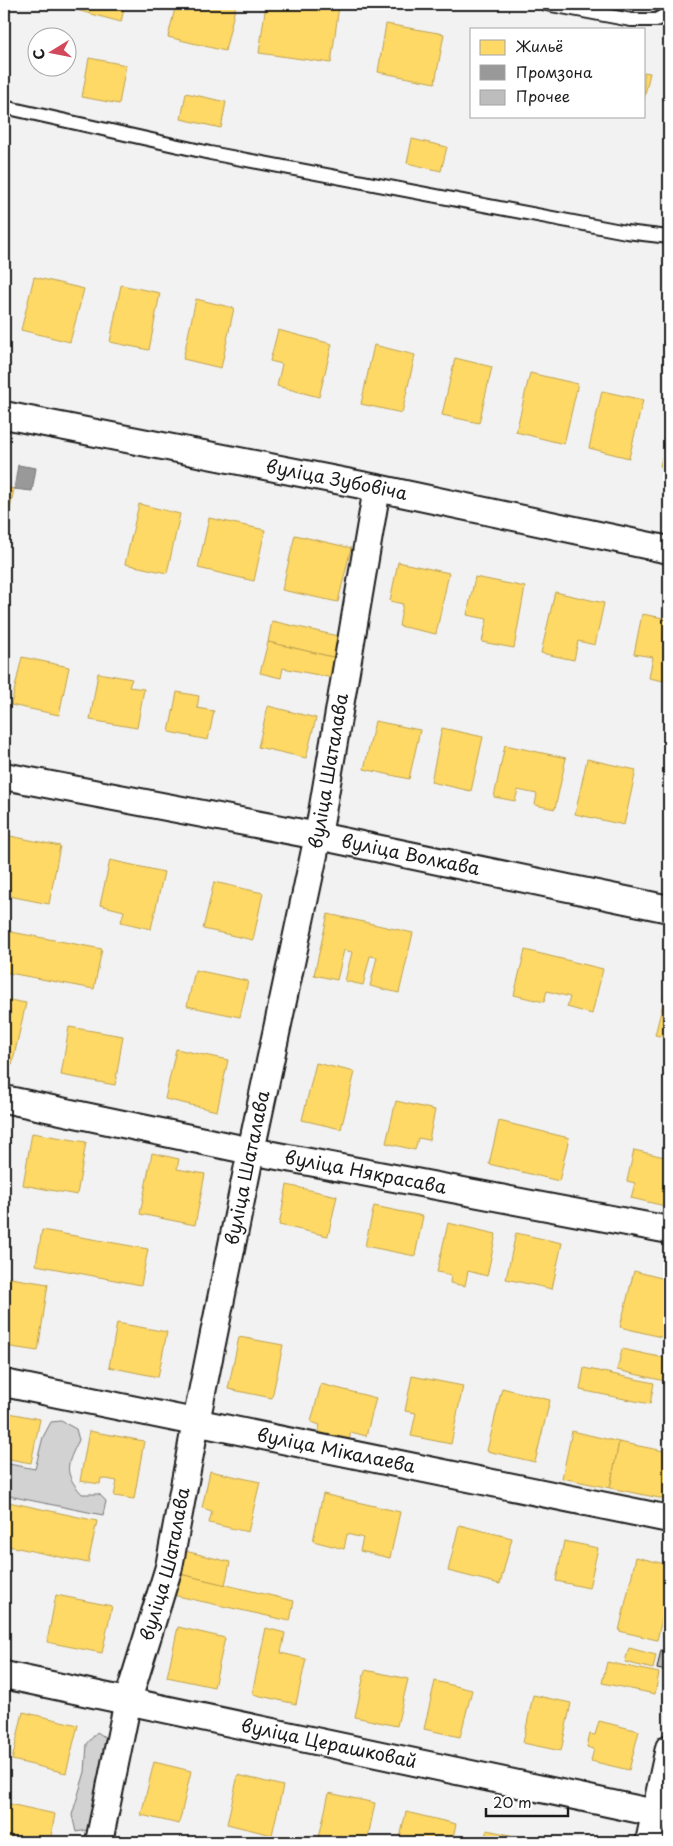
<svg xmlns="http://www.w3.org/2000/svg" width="673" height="1846" viewBox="0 0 673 1846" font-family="'Playpen Sans',sans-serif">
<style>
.green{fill:#d2d2d2;stroke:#777}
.homes{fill:#ffd966;stroke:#bba050}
.industry{fill:#999;stroke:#747474}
.building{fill:#bdbdbd;stroke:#1c1c1c}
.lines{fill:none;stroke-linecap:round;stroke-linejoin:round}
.service-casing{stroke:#1c1c1c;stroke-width:16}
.minor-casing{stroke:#1c1c1c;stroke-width:30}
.service{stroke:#fff;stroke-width:12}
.minor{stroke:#fff;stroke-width:26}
.labels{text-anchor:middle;stroke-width:5;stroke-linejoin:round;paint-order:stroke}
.street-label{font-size:18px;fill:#1c1c1c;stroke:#fff}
</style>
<rect width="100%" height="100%" fill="#f2f2f2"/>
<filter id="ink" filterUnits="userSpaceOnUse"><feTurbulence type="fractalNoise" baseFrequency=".02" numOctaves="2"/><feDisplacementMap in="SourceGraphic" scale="10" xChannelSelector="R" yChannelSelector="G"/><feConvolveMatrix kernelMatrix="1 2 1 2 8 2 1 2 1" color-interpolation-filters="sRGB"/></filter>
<g filter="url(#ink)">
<g class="green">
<path d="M61 1421 76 1429 79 1440C67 1464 62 1472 82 1494H99L106 1501 103 1515 4 1495V1463L35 1469 43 1437 51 1422Z"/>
<polygon points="97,1732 111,1741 106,1761 96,1782 94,1815 87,1830 76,1832 72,1815 85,1772 87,1744"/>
</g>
<g class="homes">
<polygon points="70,4 125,4 121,22 69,8"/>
<polygon points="176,4 236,4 225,51 168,37"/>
<polygon points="266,4 319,4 339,6 331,63 259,53"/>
<polygon points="386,24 444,34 435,83 378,72"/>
<polygon points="89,58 126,65 119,104 82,97"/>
<polygon points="644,72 650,73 644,99"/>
<polygon points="186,93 226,102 221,128 181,119"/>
<polygon points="412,139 447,147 441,171 407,163"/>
<polygon points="34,277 84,289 70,342 21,330"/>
<polygon points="121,285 160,293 149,350 110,342"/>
<polygon points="196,299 234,308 221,368 183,359"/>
<polygon points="278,330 332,344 319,397 277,386 282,364 270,361"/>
<polygon points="374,345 415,355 402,413 361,404"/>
<polygon points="455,358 492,367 479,423 442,415"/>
<polygon points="530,373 578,384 564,444 516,432"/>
<polygon points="602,391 643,400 629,458 589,448"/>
<polygon points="669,428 669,469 660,466"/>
<polygon points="4,487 14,489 6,530 4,530"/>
<polygon points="139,504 180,514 167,573 125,564"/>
<polygon points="209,518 265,530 254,581 198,568"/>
<polygon points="295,535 351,548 338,602 282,590"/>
<polygon points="398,562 449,573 436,634 399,626 403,604 390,601"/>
<polygon points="475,577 525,587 514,648 482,642 487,619 467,615"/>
<polygon points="555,592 604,603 595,645 578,641 574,660 541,653"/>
<polygon points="642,614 669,619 669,682 649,678 653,657 634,654"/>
<polygon points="272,621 342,637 337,658 268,642"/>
<polygon points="268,642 337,658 333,678 283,668 281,678 260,673"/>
<polygon points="22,657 69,667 59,715 11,705"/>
<polygon points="98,673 132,679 129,687 144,689 137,728 90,720"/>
<polygon points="177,692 199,696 197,708 214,711 208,740 169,732"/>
<polygon points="268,706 316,718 306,758 258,747"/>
<polygon points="375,721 420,730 409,779 364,769"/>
<polygon points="442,728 483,737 471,791 431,782"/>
<polygon points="505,745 566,758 555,809 535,805 537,794 518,790 515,801 494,797"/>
<polygon points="587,759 636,770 624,825 575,814"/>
<polygon points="5,835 60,846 49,904 4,895"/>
<polygon points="110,860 164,872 151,929 121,922 124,911 100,905"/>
<polygon points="214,882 263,893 253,940 203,929"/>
<polygon points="328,914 413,933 399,993 370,986 377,957 370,956 363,985 345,981 352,952 344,950 337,980 314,975"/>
<polygon points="6,931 102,949 94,989 4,972 4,941"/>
<polygon points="525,950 603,969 592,1014 567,1007 570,997 547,991 544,1002 514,995"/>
<polygon points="195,970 248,981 240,1017 187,1006"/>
<polygon points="667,988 669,989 669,1038 655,1035"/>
<polygon points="4,999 26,1003 12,1065 4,1063"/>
<polygon points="69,1027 123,1036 115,1085 61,1075"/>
<polygon points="176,1049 228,1060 217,1111 165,1099"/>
<polygon points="316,1063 355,1072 341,1129 302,1120"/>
<polygon points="396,1101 435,1110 429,1140 418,1138 415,1150 386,1143"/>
<polygon points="499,1121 569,1138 559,1181 489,1164"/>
<polygon points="32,1133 86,1142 77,1195 23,1185"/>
<polygon points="634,1150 669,1158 669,1207 631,1198 635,1183 627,1181"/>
<polygon points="152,1153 179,1159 177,1169 205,1174 195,1225 140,1214"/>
<polygon points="287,1185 337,1196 328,1236 279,1225"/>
<polygon points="374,1206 423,1216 415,1256 365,1246"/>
<polygon points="448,1223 496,1234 487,1276 468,1271 465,1286 450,1283 451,1275 437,1272"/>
<polygon points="42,1230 148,1249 141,1285 36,1265"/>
<polygon points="516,1233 562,1243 552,1289 506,1279"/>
<polygon points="634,1271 669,1280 669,1339 620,1327"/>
<polygon points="4,1277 48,1284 38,1351 4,1346"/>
<polygon points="117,1323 167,1332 158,1377 109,1367"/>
<polygon points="239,1337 283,1345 272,1398 228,1389"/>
<polygon points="622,1349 669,1359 669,1382 617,1370"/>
<polygon points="584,1368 654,1383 650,1404 580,1390"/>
<polygon points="412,1376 463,1386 451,1444 411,1436 416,1413 405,1411"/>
<polygon points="321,1384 376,1398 366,1436 351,1432 349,1440 318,1432 320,1425 311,1422"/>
<polygon points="502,1388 550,1400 535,1462 487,1451"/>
<polygon points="4,1412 40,1419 31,1463 4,1458"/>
<polygon points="89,1431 144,1441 134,1499 114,1496 117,1481 101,1478 100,1484 80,1481"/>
<polygon points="572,1431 619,1442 610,1488 562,1478"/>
<polygon points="619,1442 669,1452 669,1500 610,1488"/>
<polygon points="210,1471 260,1482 248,1532 209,1523 212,1511 202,1508"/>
<polygon points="323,1494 400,1512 390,1558 360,1551 363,1538 347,1534 344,1549 313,1541"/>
<polygon points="4,1501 97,1521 88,1563 4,1545"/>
<polygon points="459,1525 512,1538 500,1584 448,1571"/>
<polygon points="564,1541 598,1548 589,1588 556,1581"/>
<polygon points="185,1551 230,1562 225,1585 180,1574"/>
<polygon points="636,1557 669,1565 669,1589 657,1640 619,1631"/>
<polygon points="180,1574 294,1601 290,1621 173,1595"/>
<polygon points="56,1595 112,1606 102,1653 47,1642"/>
<polygon points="178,1627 225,1638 214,1687 167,1677"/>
<polygon points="266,1628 285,1633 281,1653 306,1659 296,1704 252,1694"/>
<polygon points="629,1648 656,1655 653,1669 625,1662"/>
<polygon points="607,1662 659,1673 655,1694 602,1683"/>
<polygon points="365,1670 408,1679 397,1726 355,1717"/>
<polygon points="435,1681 472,1690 460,1737 424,1729"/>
<polygon points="533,1695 571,1703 561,1751 523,1743"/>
<polygon points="23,1712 78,1725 66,1773 12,1760"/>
<polygon points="599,1721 639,1731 629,1770 591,1761 594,1749 587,1747 590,1734 595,1735"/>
<polygon points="154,1762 191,1771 179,1824 141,1815"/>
<polygon points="238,1775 283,1786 272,1835 227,1824"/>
<polygon points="329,1793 375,1803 367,1842 318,1842"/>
<polygon points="5,1803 55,1814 50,1842 4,1841"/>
<polygon points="406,1812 456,1824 452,1842 399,1842"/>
<polygon points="487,1830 533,1840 533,1842 485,1842"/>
</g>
<polygon class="industry" points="18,465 36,468 32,491 14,489"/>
<polygon class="building" points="661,1650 669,1652 667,1671 657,1669"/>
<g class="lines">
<defs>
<g id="service">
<polyline points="546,4 631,20 656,20 669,13"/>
<polyline points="4,107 210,153 626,232 669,237"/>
</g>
<g id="minor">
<path id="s1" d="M4 415 377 488 669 550"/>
<path id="s2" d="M4 776 318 836 669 909"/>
<path id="s3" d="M4 1099 251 1151 669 1230"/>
<path id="s4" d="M4 1383 669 1519"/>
<path id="s5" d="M4 1675 655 1813"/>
<path id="s6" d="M99 1842 128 1700 169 1567 196 1422 251 1151 318 836 377 488"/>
<polyline points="649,1842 669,1748"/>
</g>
</defs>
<use href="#service" class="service-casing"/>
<use href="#minor" class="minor-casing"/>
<use href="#service" class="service"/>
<use href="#minor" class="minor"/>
</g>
</g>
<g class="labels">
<g class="street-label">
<text dy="6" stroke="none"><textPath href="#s1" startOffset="339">вуліца Зубовіча</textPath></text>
<text dy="6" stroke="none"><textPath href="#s6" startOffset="1096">вуліца Шаталава</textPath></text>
<text dy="6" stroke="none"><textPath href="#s2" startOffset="414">вуліца Волкава</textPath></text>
<text dy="6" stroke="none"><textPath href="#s6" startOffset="691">вуліца Шаталава</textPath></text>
<text dy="6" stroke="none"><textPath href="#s3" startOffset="369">вуліца Някрасава</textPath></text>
<text dy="6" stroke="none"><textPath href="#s4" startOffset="339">вуліца Мікалаева</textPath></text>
<text dy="6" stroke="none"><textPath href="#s6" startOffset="286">вуліца Шаталава</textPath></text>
<text dy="6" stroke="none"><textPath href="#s5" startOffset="332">вуліца Церашковай</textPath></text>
</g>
</g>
<rect width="673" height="1846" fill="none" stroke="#fff" stroke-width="20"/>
<rect x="10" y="10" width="653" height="1826" fill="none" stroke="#1c1c1c" stroke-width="2" filter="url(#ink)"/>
<rect x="470" y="28" width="175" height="90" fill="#ffffff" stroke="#a4a4a4"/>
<rect x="480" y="40" width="25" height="15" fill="#ffd966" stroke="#a4a4a4"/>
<text x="516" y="52" font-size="15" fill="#1c1c1c">Жильё</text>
<rect x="480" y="65" width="25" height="15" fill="#999999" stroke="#a4a4a4"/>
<text x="516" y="78" font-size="15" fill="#1c1c1c">Промзона</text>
<rect x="480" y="90" width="25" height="15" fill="#bdbdbd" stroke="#a4a4a4"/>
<text x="516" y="102" font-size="15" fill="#1c1c1c">Прочее</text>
<g transform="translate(52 52) rotate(260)"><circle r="24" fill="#ffffff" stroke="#a4a4a4"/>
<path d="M0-4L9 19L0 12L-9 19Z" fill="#d1495b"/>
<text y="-8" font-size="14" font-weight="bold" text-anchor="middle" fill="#1c1c1c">С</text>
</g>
<path d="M486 1808v8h82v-8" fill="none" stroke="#1c1c1c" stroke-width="2.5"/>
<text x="493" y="1808" font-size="15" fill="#1c1c1c" stroke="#ffffff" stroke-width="4" paint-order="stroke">20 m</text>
</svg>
